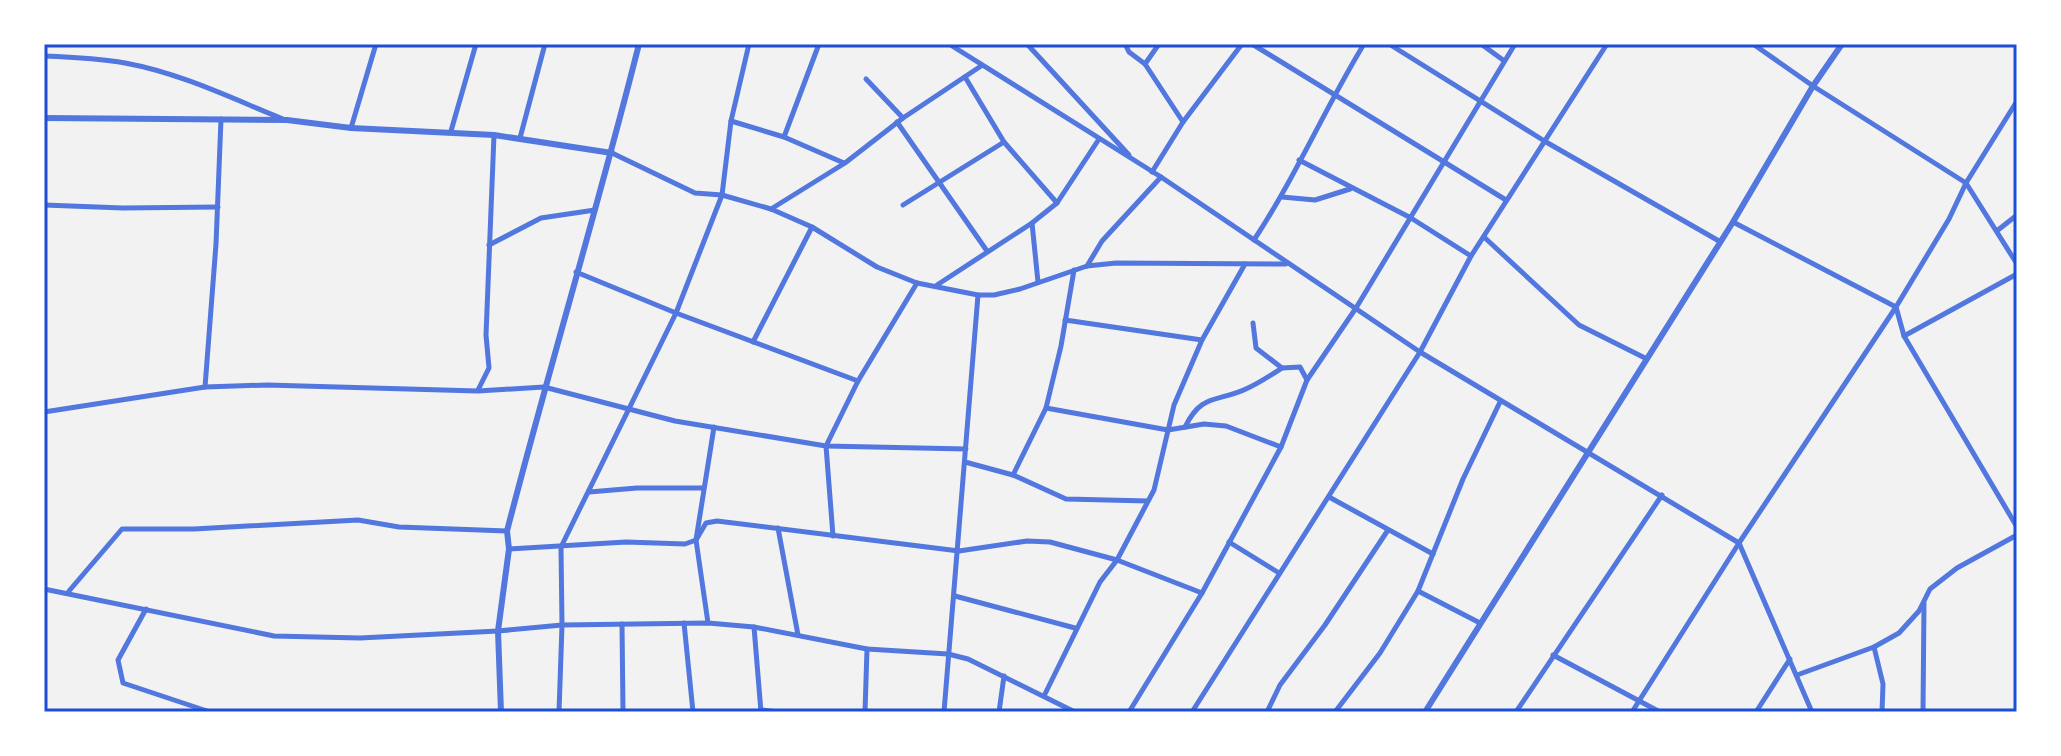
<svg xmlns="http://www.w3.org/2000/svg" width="2061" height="756" font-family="'DM Sans',sans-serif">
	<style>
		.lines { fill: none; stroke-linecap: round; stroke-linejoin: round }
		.minor { stroke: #5277de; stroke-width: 5 }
		.tertiary { stroke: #5277de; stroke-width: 6 }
		.neatline { fill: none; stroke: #1d4ed8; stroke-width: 3 }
	</style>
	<rect width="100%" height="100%" fill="#f2f2f2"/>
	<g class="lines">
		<g class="minor">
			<polyline points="949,44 1161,177 1420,352 1739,543 1812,712"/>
			<polyline points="1027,44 1129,155"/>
			<polyline points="1125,44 1129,52 1145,64"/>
			<polyline points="1159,44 1145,64 1183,122"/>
			<polyline points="1252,44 1506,200"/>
			<polyline points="1389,44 1546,142 1719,241"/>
			<polyline points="1481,44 1503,60"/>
			<polyline points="1753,44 1813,86 1966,183 2017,264"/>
			<path d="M 44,56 C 71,57 98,58 125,63 C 180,73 231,98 283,119"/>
			<polyline points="965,77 1004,142"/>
			<polyline points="866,79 903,118"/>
			<polyline points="731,121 784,137 844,163"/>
			<polyline points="897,122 987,251"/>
			<polyline points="351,128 376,44"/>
			<polyline points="451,131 476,44"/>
			<polyline points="784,137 819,44"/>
			<polyline points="520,138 545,44"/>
			<polyline points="612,153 695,193 722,195 771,209 812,227 877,267 917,283 978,295 994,295 1020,289 1087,266 1116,263 1286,264"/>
			<polyline points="1299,160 1411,218 1471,256"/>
			<polyline points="1152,172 1183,122 1242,44"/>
			<polyline points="1282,197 1315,200 1350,189"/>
			<polyline points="44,205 123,208 218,207"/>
			<polyline points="903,205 1004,142 1057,203"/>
			<polyline points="771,209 845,163 903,118 981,66"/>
			<polyline points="1733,222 1896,307 1904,336 2017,527"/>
			<polyline points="1032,223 1038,282"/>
			<polyline points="1998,230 2017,215"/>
			<polyline points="1484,237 1579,325 1647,359"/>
			<path d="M 1254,240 C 1295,178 1325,108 1364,44"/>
			<polyline points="489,245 541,218 595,210"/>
			<polyline points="1087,266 1102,241 1161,177"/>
			<polyline points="576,272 676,313 858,381"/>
			<polyline points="937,285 1032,223 1057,203 1099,139"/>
			<polyline points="1065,320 1202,340"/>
			<polyline points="1253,323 1256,348 1282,368 1300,367 1307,380"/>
			<polyline points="1904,336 2017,274"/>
			<polyline points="753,342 812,227"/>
			<polyline points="205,387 216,244 221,119"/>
			<polyline points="478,390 489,368 486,335 494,135"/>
			<polyline points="1046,408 1168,430 1204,424 1226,426 1281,447"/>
			<polyline points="44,412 205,387 267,385 478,391 544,387 675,421 826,446 966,449"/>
			<path d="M 1185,427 C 1202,392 1218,403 1248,388 C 1259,383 1271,375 1282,368"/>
			<polyline points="965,462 1013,475 1066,499 1148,501"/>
			<polyline points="1013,475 1046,408 1061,346 1074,270"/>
			<polyline points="589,492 637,488 703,488"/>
			<polyline points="1329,497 1433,554"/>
			<polyline points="778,528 798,635"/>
			<polyline points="833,536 826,446 858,381 917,283"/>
			<polyline points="1229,542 1279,573"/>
			<polyline points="509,549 626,542 685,544 696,540 706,523 717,521 959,551 1027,541 1050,542 1117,560 1202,593"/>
			<polyline points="44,589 274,636 360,638 498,631 562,625 708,623 754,627 867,649 948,654 968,659 1075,712"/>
			<polyline points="69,591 122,529 194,529 358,520 399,527 507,531"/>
			<polyline points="1418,591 1480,623"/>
			<polyline points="955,596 1075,628"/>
			<polyline points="146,609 118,660 123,683 210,712"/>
			<polyline points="684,623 693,712"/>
			<polyline points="708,623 696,540 714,427"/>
			<polyline points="622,624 623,712"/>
			<polyline points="754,627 761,712"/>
			<polyline points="1874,647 1883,684 1882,712"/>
			<polyline points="1553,655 1660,712"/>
			<polyline points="1797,675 1874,647 1899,633 1919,611 1930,589 1957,568 2017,535"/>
			<polyline points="1044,696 1100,582 1117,560 1154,490 1174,405 1202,340 1245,264"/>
			<polyline points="761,710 778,712"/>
			<polyline points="559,712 562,625 561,547 676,313 722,195 731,121 749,44"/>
			<polyline points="865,712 867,649"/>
			<polyline points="944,712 978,295"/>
			<polyline points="999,712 1004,676"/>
			<polyline points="1129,712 1202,593 1281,447 1307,380 1356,308 1515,44"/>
			<polyline points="1192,712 1420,352 1471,256 1607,44"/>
			<polyline points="1267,712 1280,685 1325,625 1388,530"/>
			<polyline points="1335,712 1380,653 1418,591 1463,479 1500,402"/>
			<polyline points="1516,712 1662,495"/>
			<polyline points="1632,712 1739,543 1896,307 1949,219 1966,183 2017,101"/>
			<polyline points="1756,712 1790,659"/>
			<polyline points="1923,712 1924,603"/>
		</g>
		<g class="tertiary">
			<polyline points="44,118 287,120 351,128 494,135 612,153"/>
			<path d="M 501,712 L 498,631 L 509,549 L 507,531 C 549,368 598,207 639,44"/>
			<polyline points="1425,712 1733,222 1813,86 1842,44"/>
		</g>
	</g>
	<rect width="2061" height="756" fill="none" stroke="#ffffff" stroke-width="92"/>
	<rect x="46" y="46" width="1969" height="664" class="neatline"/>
</svg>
